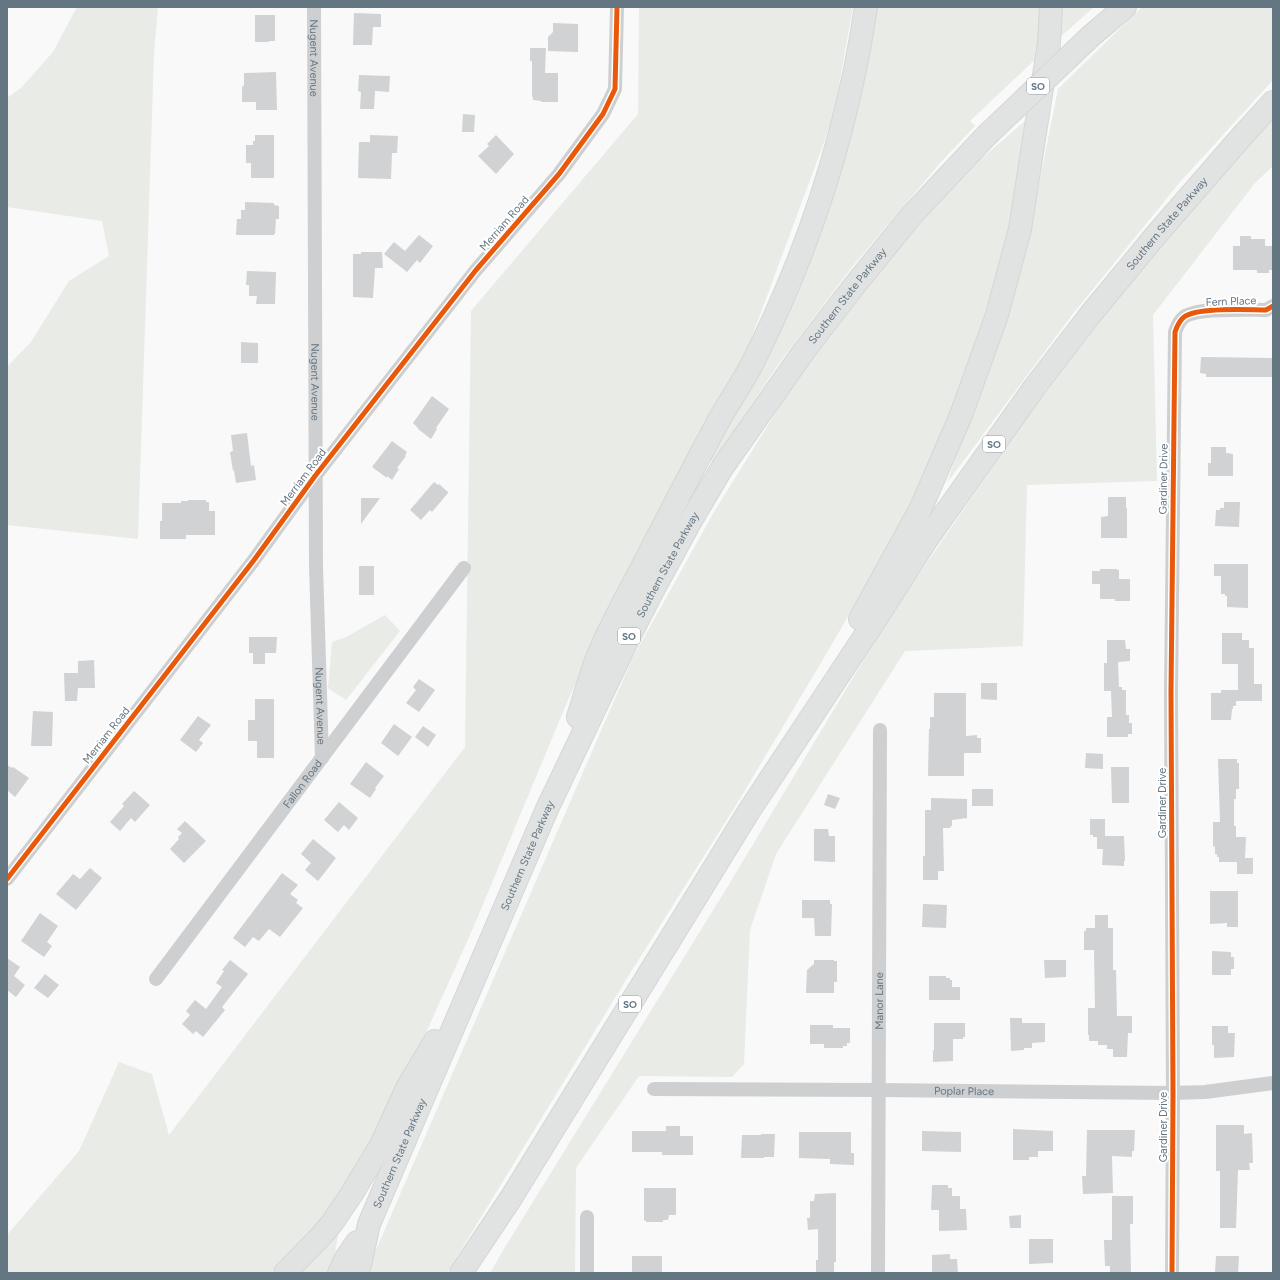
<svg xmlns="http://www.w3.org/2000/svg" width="1280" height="1280" font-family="Figtree,sans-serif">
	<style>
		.green { fill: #e8ebe6 }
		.building { fill: #d0d2d3 }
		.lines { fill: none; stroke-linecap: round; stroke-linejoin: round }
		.highway-casing { stroke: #d5d6d6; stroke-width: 24 }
		.street { stroke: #cecfd0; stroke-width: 14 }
		.highway { stroke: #e1e2e2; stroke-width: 22 }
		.highway-bridge-casing { stroke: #d5d6d6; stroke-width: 24; stroke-linecap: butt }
		.highway-bridge { stroke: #e1e2e2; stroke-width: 22 }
		.cycleway-casing { stroke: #fff; stroke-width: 8 }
		.cycleway { stroke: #e8590c; stroke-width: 5 }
		.labels { text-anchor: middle; stroke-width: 4; stroke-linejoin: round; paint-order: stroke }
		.shield { fill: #fff; stroke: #939fa8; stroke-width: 1 }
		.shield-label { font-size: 10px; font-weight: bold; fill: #657683 }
		.street-label { font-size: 11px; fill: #657683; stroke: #fff }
	</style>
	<rect width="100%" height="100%" fill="#f9f9f9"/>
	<g class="green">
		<polygon points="77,7 158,7 154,53 138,539 7,525 7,367 31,342 69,281 109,256 102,221 7,207 7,98 21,88 53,52"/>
		<polygon points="639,7 853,7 833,118 747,350 630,569 568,700 474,926 373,1151 313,1234 270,1273 7,1273 7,1235 79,1151 119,1062 152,1074 169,1135 465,747 471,311 638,114"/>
		<polygon points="874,7 1043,7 1041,54 970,121 975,126 941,162 852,267 780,362 713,462 709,460 750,382"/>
		<polygon points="1059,7 1094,7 1058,39"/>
		<polygon points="1142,7 1273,7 1273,80 1180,182 1072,315 947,483 1010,296 1039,184 1058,89"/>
		<polygon points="1273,118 1273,166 1255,183 1153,315 1157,481 1027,485 1023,646 905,651 776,854 750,930 744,1064 732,1077 639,1076 576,1168 575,1273 490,1273 505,1247 728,886 887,621 1029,414 1128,285 1248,145"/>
		<polygon points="1026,120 1007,242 967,374 900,527 825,656 738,802 629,975 447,1273 366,1273 633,657 714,512 793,385 890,256 981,159"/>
		<polygon points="385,615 400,631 346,700 328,688 332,642 346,637"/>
		<polygon points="339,1230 333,1264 329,1273 300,1273"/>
	</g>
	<g class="building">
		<polygon points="354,13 381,14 381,27 373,27 372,45 353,45"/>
		<polygon points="255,15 275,15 275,41 269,41 269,42 255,42"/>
		<polygon points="553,23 578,24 578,52 548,51 548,37 553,32"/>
		<polygon points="530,48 546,48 545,73 558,73 558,102 541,102 541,101 533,100 533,97 532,97 532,61 530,61"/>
		<polygon points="276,72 277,110 256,110 256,102 242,102 242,87 244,85 244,73"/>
		<polygon points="359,75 390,76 389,92 375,91 374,109 360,109 361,92 358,91"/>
		<polygon points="463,114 475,115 474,132 462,132"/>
		<polygon points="255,135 274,135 274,178 251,178 251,163 246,163 246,145 253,145 253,141 255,141"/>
		<polygon points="370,135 398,136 397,153 392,153 391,179 358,178 359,142 370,142"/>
		<polygon points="496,135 514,154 496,174 478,156 489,146 487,144"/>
		<polygon points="245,202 274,203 274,205 279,206 279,219 276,219 275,234 274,234 274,235 236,235 237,219 241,219 241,210 245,210"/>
		<polygon points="419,235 433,246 420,263 417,260 407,272 384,254 394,242 405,251"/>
		<polygon points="1240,236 1251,236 1251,239 1265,239 1265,246 1273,246 1273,270 1269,270 1269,273 1257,273 1257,270 1233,270 1233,246 1240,246"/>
		<polygon points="361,252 382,252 383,268 375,268 373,298 353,297 353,254 361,254"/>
		<polygon points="247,271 276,272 275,304 256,304 257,296 249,296 249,285 246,285"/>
		<polygon points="241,342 258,343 258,363 241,363"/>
		<polygon points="1201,357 1273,358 1273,377 1206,377 1206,374 1200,373"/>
		<polygon points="432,396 449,409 436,428 437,429 431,439 418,429 418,428 413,423"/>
		<polygon points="247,433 251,466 254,465 256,480 236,483 234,470 233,471 230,452 233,451 231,435"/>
		<polygon points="392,441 407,452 405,456 406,456 397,468 399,469 392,480 387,476 387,478 372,467"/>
		<polygon points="1211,447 1226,447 1226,453 1233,454 1233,476 1208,476 1208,463 1211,463"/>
		<polygon points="434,482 438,485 439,484 448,492 448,493 432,512 430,510 421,520 410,510"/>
		<polygon points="1108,497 1126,497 1126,508 1127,508 1127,538 1101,538 1101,517 1108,516"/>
		<polygon points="361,498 380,498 361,524"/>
		<polygon points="188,500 206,500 206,502 209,502 209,511 215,511 215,535 186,535 186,539 160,539 160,521 162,521 162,503 181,503 181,501 188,501"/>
		<polygon points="1224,502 1240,502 1239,527 1215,526 1216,510 1220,510 1220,508 1224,508"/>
		<polygon points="1214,564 1248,564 1248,608 1227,607 1227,596 1225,596 1225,594 1221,594 1221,576 1214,576"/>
		<rect x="359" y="566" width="15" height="29"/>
		<polygon points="1100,569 1117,569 1117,570 1119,570 1119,579 1130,579 1130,601 1115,601 1115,599 1100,599 1100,584 1092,584 1092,571 1100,571"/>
		<polygon points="1222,633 1242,633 1242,640 1249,640 1249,648 1254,648 1254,684 1262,684 1262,701 1236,701 1236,706 1233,706 1233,709 1232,709 1231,720 1211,720 1211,693 1221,693 1221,690 1238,690 1238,664 1222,664"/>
		<polygon points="249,637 277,637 276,653 265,653 265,664 253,664 253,653 249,653"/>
		<polygon points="1107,640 1125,640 1126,649 1130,649 1130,661 1118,662 1119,687 1122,687 1122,690 1126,690 1126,715 1129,715 1129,723 1132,723 1132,734 1128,734 1128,737 1107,737 1107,717 1112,717 1111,691 1104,691 1104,663 1107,663"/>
		<polygon points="94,660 95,688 78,688 77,701 65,701 64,673 78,673 78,661"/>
		<polygon points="419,679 435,690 419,712 406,703 416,690 413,687"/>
		<polygon points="981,683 997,683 997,700 981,699"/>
		<polygon points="934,693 966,693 966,736 977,735 977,738 981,738 981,753 964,753 964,776 928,776 929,729 930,729 930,717 934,717"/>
		<polygon points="255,699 274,699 274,758 257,758 257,741 248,741 248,720 255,720"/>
		<polygon points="33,711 53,712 52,746 31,746"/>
		<polygon points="198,716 211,725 199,740 203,743 196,752 180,740"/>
		<polygon points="394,724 412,737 398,756 381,743"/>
		<polygon points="423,726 436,735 428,747 415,737"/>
		<polygon points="1086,753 1103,754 1103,769 1085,768"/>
		<polygon points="1218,759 1237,759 1237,763 1239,763 1239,789 1236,789 1236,799 1234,799 1234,826 1236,826 1236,837 1246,837 1245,858 1253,858 1253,874 1237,874 1237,862 1219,862 1219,857 1217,857 1217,854 1215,854 1215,847 1213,846 1213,822 1220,822"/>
		<polygon points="366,762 384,776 375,788 376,789 370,798 350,784"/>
		<polygon points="7,765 12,768 13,767 29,778 15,797 7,790"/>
		<polygon points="1111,767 1129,767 1129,803 1112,803"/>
		<rect x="972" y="789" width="21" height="17"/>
		<polygon points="134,791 150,805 135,822 131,818 120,831 110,822 124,806 122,804"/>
		<polygon points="828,794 840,798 835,809 824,805"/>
		<polygon points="931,798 967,799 967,818 952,820 952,826 951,826 950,828 943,828 944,871 938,871 938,880 923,880 923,856 925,856 925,810 931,810"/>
		<polygon points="339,802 358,818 349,830 344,825 338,832 324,820"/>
		<polygon points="1090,819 1105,819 1105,836 1124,836 1125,861 1124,861 1124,866 1102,865 1103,849 1097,849 1097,837 1093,837 1093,835 1090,835"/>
		<polygon points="185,821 206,841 184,863 170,849 179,839 178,837 182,833 177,829"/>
		<polygon points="814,829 828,829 829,836 835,836 835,862 814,861"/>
		<polygon points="313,839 336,858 318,881 305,870 311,863 301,854"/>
		<polygon points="90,868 102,878 76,910 56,894 73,874 80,879"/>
		<polygon points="282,873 298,885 290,894 298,900 296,903 303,908 280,937 269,929 259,941 253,937 245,947 233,938"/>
		<polygon points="1210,891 1238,891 1238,927 1227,927 1227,923 1210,924"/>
		<polygon points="802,900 830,900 830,904 832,904 831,936 815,936 814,918 802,918"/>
		<polygon points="923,904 947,905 946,928 922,927"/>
		<polygon points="40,913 58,926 47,942 52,946 44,957 21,941"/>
		<polygon points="1095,915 1108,915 1108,928 1113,928 1113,970 1116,970 1117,1016 1132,1016 1132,1033 1128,1033 1127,1057 1113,1057 1113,1049 1107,1049 1107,1045 1098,1045 1098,1041 1089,1041 1089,1035 1088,1035 1088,1008 1095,1008 1094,950 1084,950 1084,931 1086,931 1086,928 1095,928"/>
		<polygon points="1212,951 1231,952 1231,957 1234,957 1234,969 1231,969 1231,975 1212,975"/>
		<polygon points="7,958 20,967 14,976 25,985 16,997 7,990"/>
		<polygon points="230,960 248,974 222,1007 225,1010 203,1037 196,1031 193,1034 182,1024 190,1015 186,1011 195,1000 206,1009 222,987 216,983 224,971 222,970"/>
		<polygon points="814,960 834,960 834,961 837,961 837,982 834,982 834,993 806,993 807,970 814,964"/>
		<polygon points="1044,960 1066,960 1066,977 1045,978"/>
		<polygon points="45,974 59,985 48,998 34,988"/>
		<polygon points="929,976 946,976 946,978 950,978 950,980 952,980 952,987 960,987 960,1000 929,1000"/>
		<polygon points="1010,1018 1022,1018 1022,1023 1045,1023 1045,1042 1032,1043 1032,1048 1024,1048 1024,1050 1011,1051"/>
		<polygon points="934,1023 965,1023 965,1037 963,1037 963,1039 953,1039 953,1061 933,1062 933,1050 934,1050"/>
		<polygon points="810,1025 833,1025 833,1028 850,1028 850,1043 847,1043 847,1046 843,1046 843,1048 824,1048 824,1044 810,1044"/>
		<polygon points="1212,1026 1228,1026 1228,1033 1235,1033 1234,1057 1214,1058 1214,1045 1212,1045"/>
		<polygon points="1216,1125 1244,1125 1244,1134 1252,1133 1253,1163 1249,1163 1250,1170 1238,1170 1236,1228 1220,1228 1220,1171 1216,1171"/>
		<polygon points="666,1126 680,1126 680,1136 693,1136 693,1155 662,1155 662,1152 632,1152 632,1131 666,1131"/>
		<polygon points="1013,1129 1053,1131 1053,1151 1038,1151 1038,1157 1029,1157 1029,1160 1013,1160"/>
		<polygon points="1087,1130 1135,1130 1134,1151 1132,1151 1132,1157 1112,1156 1113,1193 1083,1194 1082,1176 1086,1176"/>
		<polygon points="922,1131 961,1132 961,1152 922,1151"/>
		<polygon points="799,1132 851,1132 851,1153 854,1153 854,1165 830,1164 830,1159 799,1158"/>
		<polygon points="761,1134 775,1134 774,1157 764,1157 764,1158 741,1158 742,1135 761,1135"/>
		<polygon points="932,1185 948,1185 948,1188 952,1188 952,1196 960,1196 960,1209 966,1209 967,1230 939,1231 939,1210 931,1210"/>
		<polygon points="644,1188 676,1188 676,1215 669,1215 668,1220 663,1220 663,1222 646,1222 646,1221 644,1220"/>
		<polygon points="836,1193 836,1262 834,1262 834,1273 816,1273 816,1260 818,1260 818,1229 808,1230 807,1218 810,1218 810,1201 814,1201 815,1194"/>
		<polygon points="1112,1196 1133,1196 1133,1224 1130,1224 1131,1273 1110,1273 1110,1266 1105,1266 1104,1240 1112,1240"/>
		<polygon points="1021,1215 1021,1228 1010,1228 1009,1216"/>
		<polygon points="1029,1239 1053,1239 1053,1263 1029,1264"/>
		<polygon points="950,1254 950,1259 957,1259 958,1273 932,1273 932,1255"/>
		<rect x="632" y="1256" width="30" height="17"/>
		<polygon points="1216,1256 1239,1256 1238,1273 1218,1273 1218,1272 1215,1272"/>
	</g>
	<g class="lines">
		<g class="highway-casing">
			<g id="highway">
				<polyline points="1091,36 1125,7"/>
				<polyline points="860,619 921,508 961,415 997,315 1020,229 1049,43 1051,7"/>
				<path d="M 578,717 C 584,698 590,677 597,658 C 609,628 625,600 640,571 C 666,521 692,470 719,420 C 730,400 744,381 754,360 C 809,250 848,129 866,7"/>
				<polyline points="285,1273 321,1236 332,1223 351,1195 381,1145 407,1088 435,1041"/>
				<polyline points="339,1273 346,1258 357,1242"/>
				<path id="s5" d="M 356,1273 L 360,1265 L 369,1224 L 547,809 L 627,641 L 651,594 L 689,524 L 722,468 L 804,351 L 854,286 L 911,216 L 986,136"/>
				<path id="s6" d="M 461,1273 L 511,1198 L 749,811 L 876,619 L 927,539 L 1034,388 L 1090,315 L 1156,235 L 1243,135 L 1273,102"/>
			</g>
		</g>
		<g class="street">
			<path id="s1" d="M 314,7 L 316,566 L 322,758"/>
			<polyline points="7,879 254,560 315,476 476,270 559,174 603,114 615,89 617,7"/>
			<path id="s2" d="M 156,979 L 464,568"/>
			<path id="s3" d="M 654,1089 L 878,1090 L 1173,1093 L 1205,1092 L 1273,1083"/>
			<polyline points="587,1273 587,1217"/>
			<path id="s4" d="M 878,1273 L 880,730"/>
			<path d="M 1172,1273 L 1173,1093 L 1171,692 L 1175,332 C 1177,326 1179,321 1184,317 C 1198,307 1248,310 1266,310 L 1273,306"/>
		</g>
		<use href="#highway" class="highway"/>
		<g class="highway-bridge-casing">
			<polyline id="highway-bridge" points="986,136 1091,36"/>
		</g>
		<use href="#highway-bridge" class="highway-bridge"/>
		<g class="cycleway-casing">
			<g id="cycleway">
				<polyline points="7,879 254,560 315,476 476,270 559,174 603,114 615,89 617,7"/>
				<path d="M 1172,1273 L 1173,1093 L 1171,692 L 1175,332 C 1177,326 1179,321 1184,317 C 1198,307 1248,310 1266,310 L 1273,306"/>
			</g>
		</g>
		<use href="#cycleway" class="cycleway"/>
	</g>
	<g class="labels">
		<g class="shield">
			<rect x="1027" y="78" width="22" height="16" rx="3"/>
			<rect x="983" y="436" width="22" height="16" rx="3"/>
			<rect x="618" y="628" width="22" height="16" rx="3"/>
			<rect x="619" y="996" width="22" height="16" rx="3"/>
		</g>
		<g class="shield-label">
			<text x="1038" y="90">SO</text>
			<text x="994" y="448">SO</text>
			<text x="629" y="640">SO</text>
			<text x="630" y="1008">SO</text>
		</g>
		<g class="street-label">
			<text dy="4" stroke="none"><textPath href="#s1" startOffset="51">Nugent Avenue</textPath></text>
			<text transform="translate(504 223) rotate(-49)" y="4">Merriam Road</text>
			<text dy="4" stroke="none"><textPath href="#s6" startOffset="1266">Southern State Parkway</textPath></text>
			<text dy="4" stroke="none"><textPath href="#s5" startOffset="1099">Southern State Parkway</textPath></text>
			<text transform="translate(1231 301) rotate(-2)" y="4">Fern Place</text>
			<text dy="4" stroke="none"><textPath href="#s1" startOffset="375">Nugent Avenue</textPath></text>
			<text transform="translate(303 477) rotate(-53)" y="4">Merriam Road</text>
			<text transform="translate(1163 479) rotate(-89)" y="4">Gardiner Drive</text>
			<text dy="4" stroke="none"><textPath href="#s5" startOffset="775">Southern State Parkway</textPath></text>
			<text dy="4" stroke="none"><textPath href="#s1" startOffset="699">Nugent Avenue</textPath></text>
			<text transform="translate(106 735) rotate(-52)" y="4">Merriam Road</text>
			<text dy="4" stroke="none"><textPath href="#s2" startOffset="244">Fallon Road</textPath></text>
			<text transform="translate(1162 803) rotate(-90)" y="4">Gardiner Drive</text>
			<text dy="4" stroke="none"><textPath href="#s5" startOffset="452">Southern State Parkway</textPath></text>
			<text dy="4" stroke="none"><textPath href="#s4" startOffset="272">Manor Lane</textPath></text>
			<text dy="4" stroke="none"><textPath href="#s3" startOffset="310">Poplar Place</textPath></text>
			<text transform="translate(1163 1127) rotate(-90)" y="4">Gardiner Drive</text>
			<text dy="4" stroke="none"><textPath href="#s5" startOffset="128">Southern State Parkway</textPath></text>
		</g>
	</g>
	<rect width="1280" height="1280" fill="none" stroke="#657683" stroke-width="16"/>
</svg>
